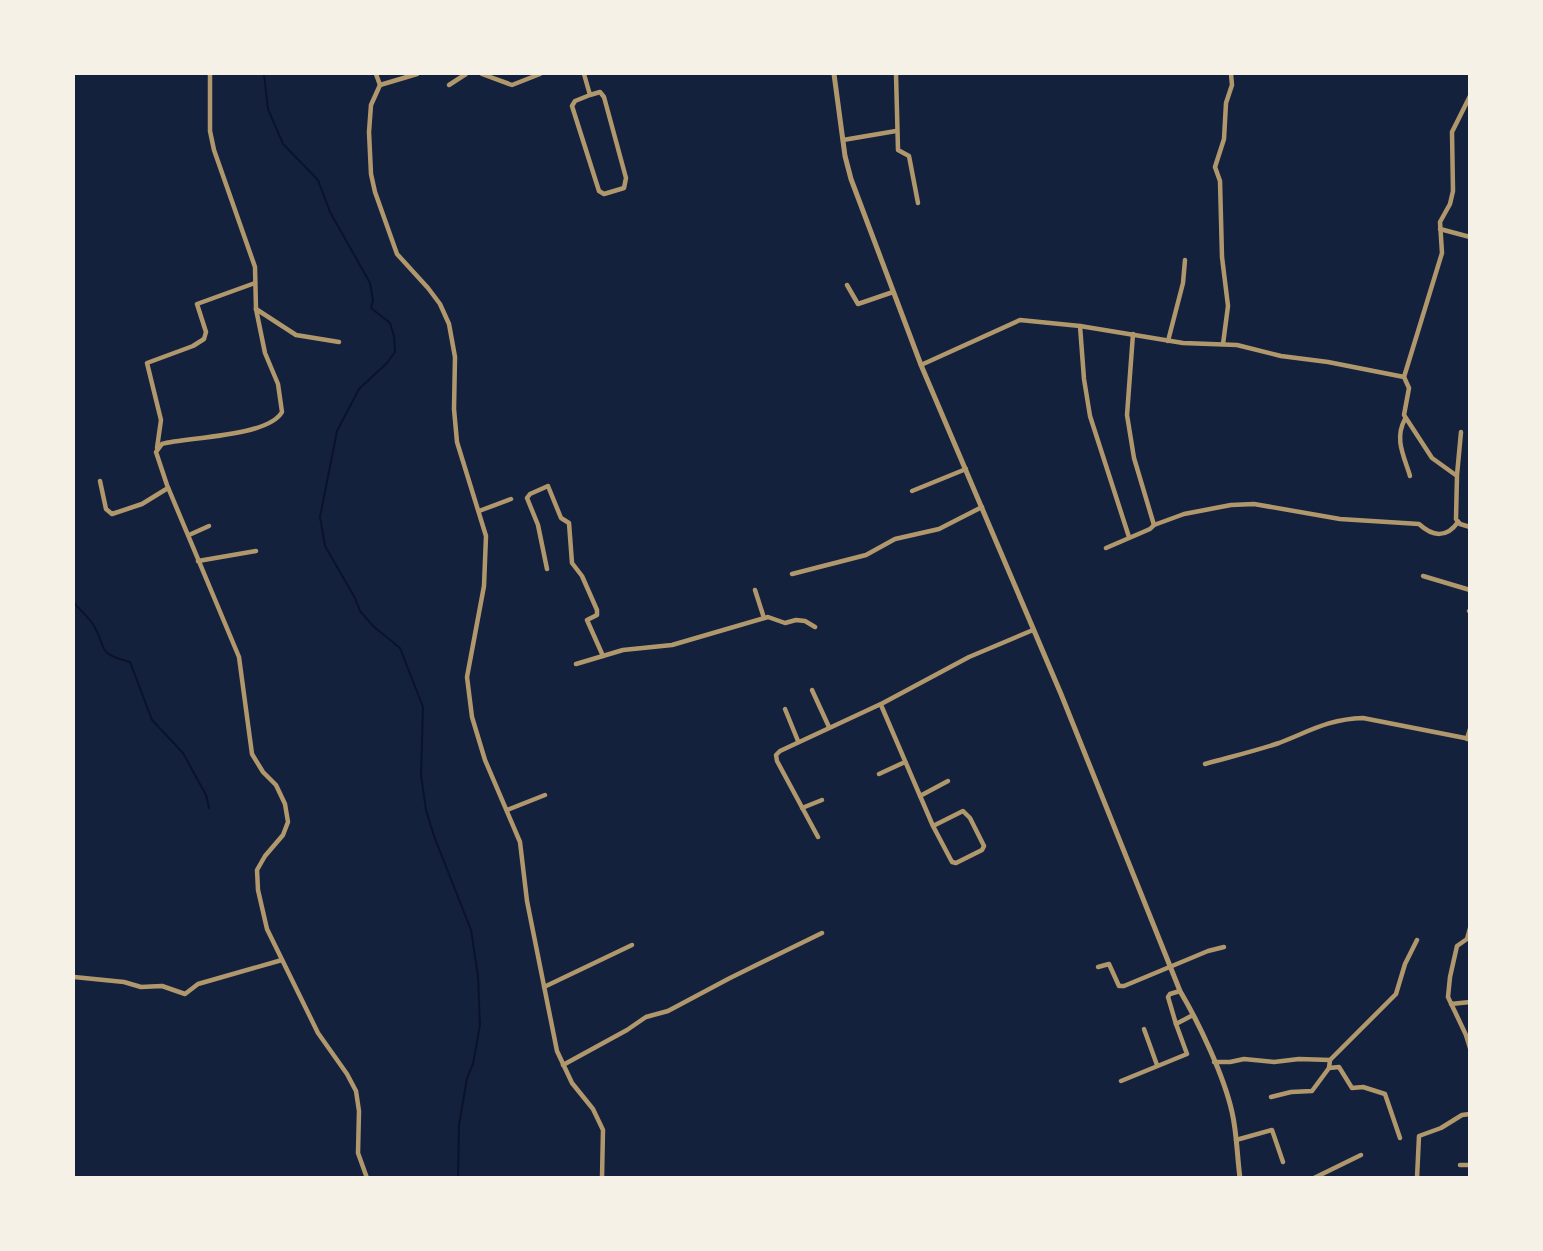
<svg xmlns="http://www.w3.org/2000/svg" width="1543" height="1251" font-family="Raleway,sans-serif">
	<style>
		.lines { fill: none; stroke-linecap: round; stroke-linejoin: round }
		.stream { stroke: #0b132b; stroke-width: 2 }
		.minor { stroke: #b1986c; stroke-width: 4.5 }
		.tertiary { stroke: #b1986c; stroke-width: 5 }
	</style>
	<rect width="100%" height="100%" fill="#14213d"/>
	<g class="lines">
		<g class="stream">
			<polyline points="264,74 268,109 283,144 318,180 330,212 370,283 373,300 371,308 390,323 394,336 395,352 387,363 359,389 337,431 320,517 325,546 355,598 360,611 373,626 400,648 423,707 421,775 426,810 434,836 471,930 478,976 480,1025 473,1064 467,1078 459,1125 458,1178"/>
			<path d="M 74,603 C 80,610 88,617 93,624 C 108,649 95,653 130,662 L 152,720 L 183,753 L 206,795 L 209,808"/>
		</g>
		<g class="minor">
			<path d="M 210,74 L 210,131 L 214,150 L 255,267 L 256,309 L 265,353 L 278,384 L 282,412 C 268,437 187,437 162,444 L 156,452 L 167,485 L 239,657 L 252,754 L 263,772 L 276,785 L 285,804 L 288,822 L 283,835 L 265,856 L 257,870 L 258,890 L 267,929 L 318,1033 L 347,1074 L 356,1091 L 359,1111 L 358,1153 L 367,1178"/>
			<polyline points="376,74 380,85"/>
			<polyline points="417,74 380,85 371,105 369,132 371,174 375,192 397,254 428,288 440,304 449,324 455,357 454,409 457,442 486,536 484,586 467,677 472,717 485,760 520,842 527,901 557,1051 572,1083 593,1109 603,1130 602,1178"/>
			<polyline points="482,74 512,85 540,74"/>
			<polyline points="584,74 590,95 600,92 604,97 626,178 624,188 604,194 599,191 572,106 575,101 590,95"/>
			<polyline points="896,74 898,150 909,156 918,203"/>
			<polyline points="449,85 466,74"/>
			<polyline points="843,140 896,131"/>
			<polyline points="1440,229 1470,237"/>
			<polyline points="847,285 858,304 893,292"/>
			<polyline points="256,309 296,335 339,342"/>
			<polyline points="1080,326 1084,379 1090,416 1129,537"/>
			<polyline points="1168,341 1183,283 1185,260"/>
			<polyline points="1223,344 1228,306 1222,257 1220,181 1215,167 1224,139 1226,103 1232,85 1231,74"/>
			<polyline points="921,365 1020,320 1080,326 1183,343 1237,345 1281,356 1328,362 1404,377 1409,388 1404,415 1432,458 1457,476 1456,519 1460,524 1470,527"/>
			<polyline points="1404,377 1442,253 1440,222 1450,204 1453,191 1452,132 1470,96"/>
			<path d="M 1405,419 C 1394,439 1404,456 1410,476"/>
			<polyline points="157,448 161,420 147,363 193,346 204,339 206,332 197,304 255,283"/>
			<polyline points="1457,475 1461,432"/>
			<polyline points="100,481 106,509 112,514 142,504 168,488"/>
			<polyline points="912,491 966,469"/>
			<polyline points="479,511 511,499"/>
			<path d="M 1154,525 L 1184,514 L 1231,505 L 1254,504 L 1340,519 L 1419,524 C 1433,537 1447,538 1458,522"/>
			<polyline points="189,535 209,526"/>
			<polyline points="1106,548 1150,529 1154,525 1134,458 1127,415 1133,334"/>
			<polyline points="198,561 256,551"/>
			<polyline points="547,569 538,525 527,498 530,494 548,486 561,518 569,523 572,563 582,576 597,610 597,615 587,620 603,656"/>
			<polyline points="792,574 866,555 895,539 939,529 982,507"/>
			<polyline points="1423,576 1470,590"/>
			<polyline points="755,590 764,618"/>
			<polyline points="1469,611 1470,612"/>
			<polyline points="576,664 623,650 672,645 768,617 785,623 796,620 805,621 815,627"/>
			<polyline points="812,690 829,727"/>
			<polyline points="881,705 933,826 952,862 956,863 982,850 984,846 970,818 963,811 933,826"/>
			<polyline points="785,709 798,741"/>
			<polyline points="1467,739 1470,729"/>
			<path d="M 1205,764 C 1230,757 1255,751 1279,743 C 1310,731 1329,719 1363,718 L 1470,739"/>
			<polyline points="879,774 905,762"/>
			<polyline points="920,796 948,781"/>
			<polyline points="802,808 822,800"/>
			<polyline points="507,810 545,795"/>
			<polyline points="818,837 777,761 776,755 780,751 883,703 969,657 1033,630"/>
			<polyline points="1470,928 1467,939 1457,946 1450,977 1448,997 1466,1035 1470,1048"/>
			<polyline points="1098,967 1109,964 1119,986 1124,986 1208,951 1224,947"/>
			<polyline points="74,977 124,982 141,987 162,986 185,994 198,984 282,960"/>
			<polyline points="544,987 632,945"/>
			<polyline points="1451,1004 1470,1002"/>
			<polyline points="1176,1024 1168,997 1170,994 1180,991"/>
			<polyline points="1144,1029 1157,1065"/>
			<polyline points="1330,1060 1329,1068 1339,1067 1352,1088 1363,1087 1385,1094 1400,1138"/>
			<polyline points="1214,1062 1230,1062 1244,1059 1274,1062 1299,1059 1330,1060 1396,994 1405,964 1417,940"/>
			<polyline points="563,1065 627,1030 646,1017 668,1011 730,978 822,933"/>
			<polyline points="1121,1081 1187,1054 1176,1024 1193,1015"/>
			<polyline points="1271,1097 1291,1092 1312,1091 1329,1068"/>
			<polyline points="1236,1140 1272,1130 1283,1162"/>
			<polyline points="1460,1165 1470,1165"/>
			<polyline points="1314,1178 1361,1155"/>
			<polyline points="1417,1178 1419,1136 1441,1128 1462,1115 1470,1114"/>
		</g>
		<path class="tertiary" d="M 834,74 L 845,156 L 851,179 L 921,365 L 1061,694 L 1180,991 C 1199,1023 1224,1076 1232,1112 C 1237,1133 1237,1156 1240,1178"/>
	</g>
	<rect width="1543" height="1251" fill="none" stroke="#f6f1e7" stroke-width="150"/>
</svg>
